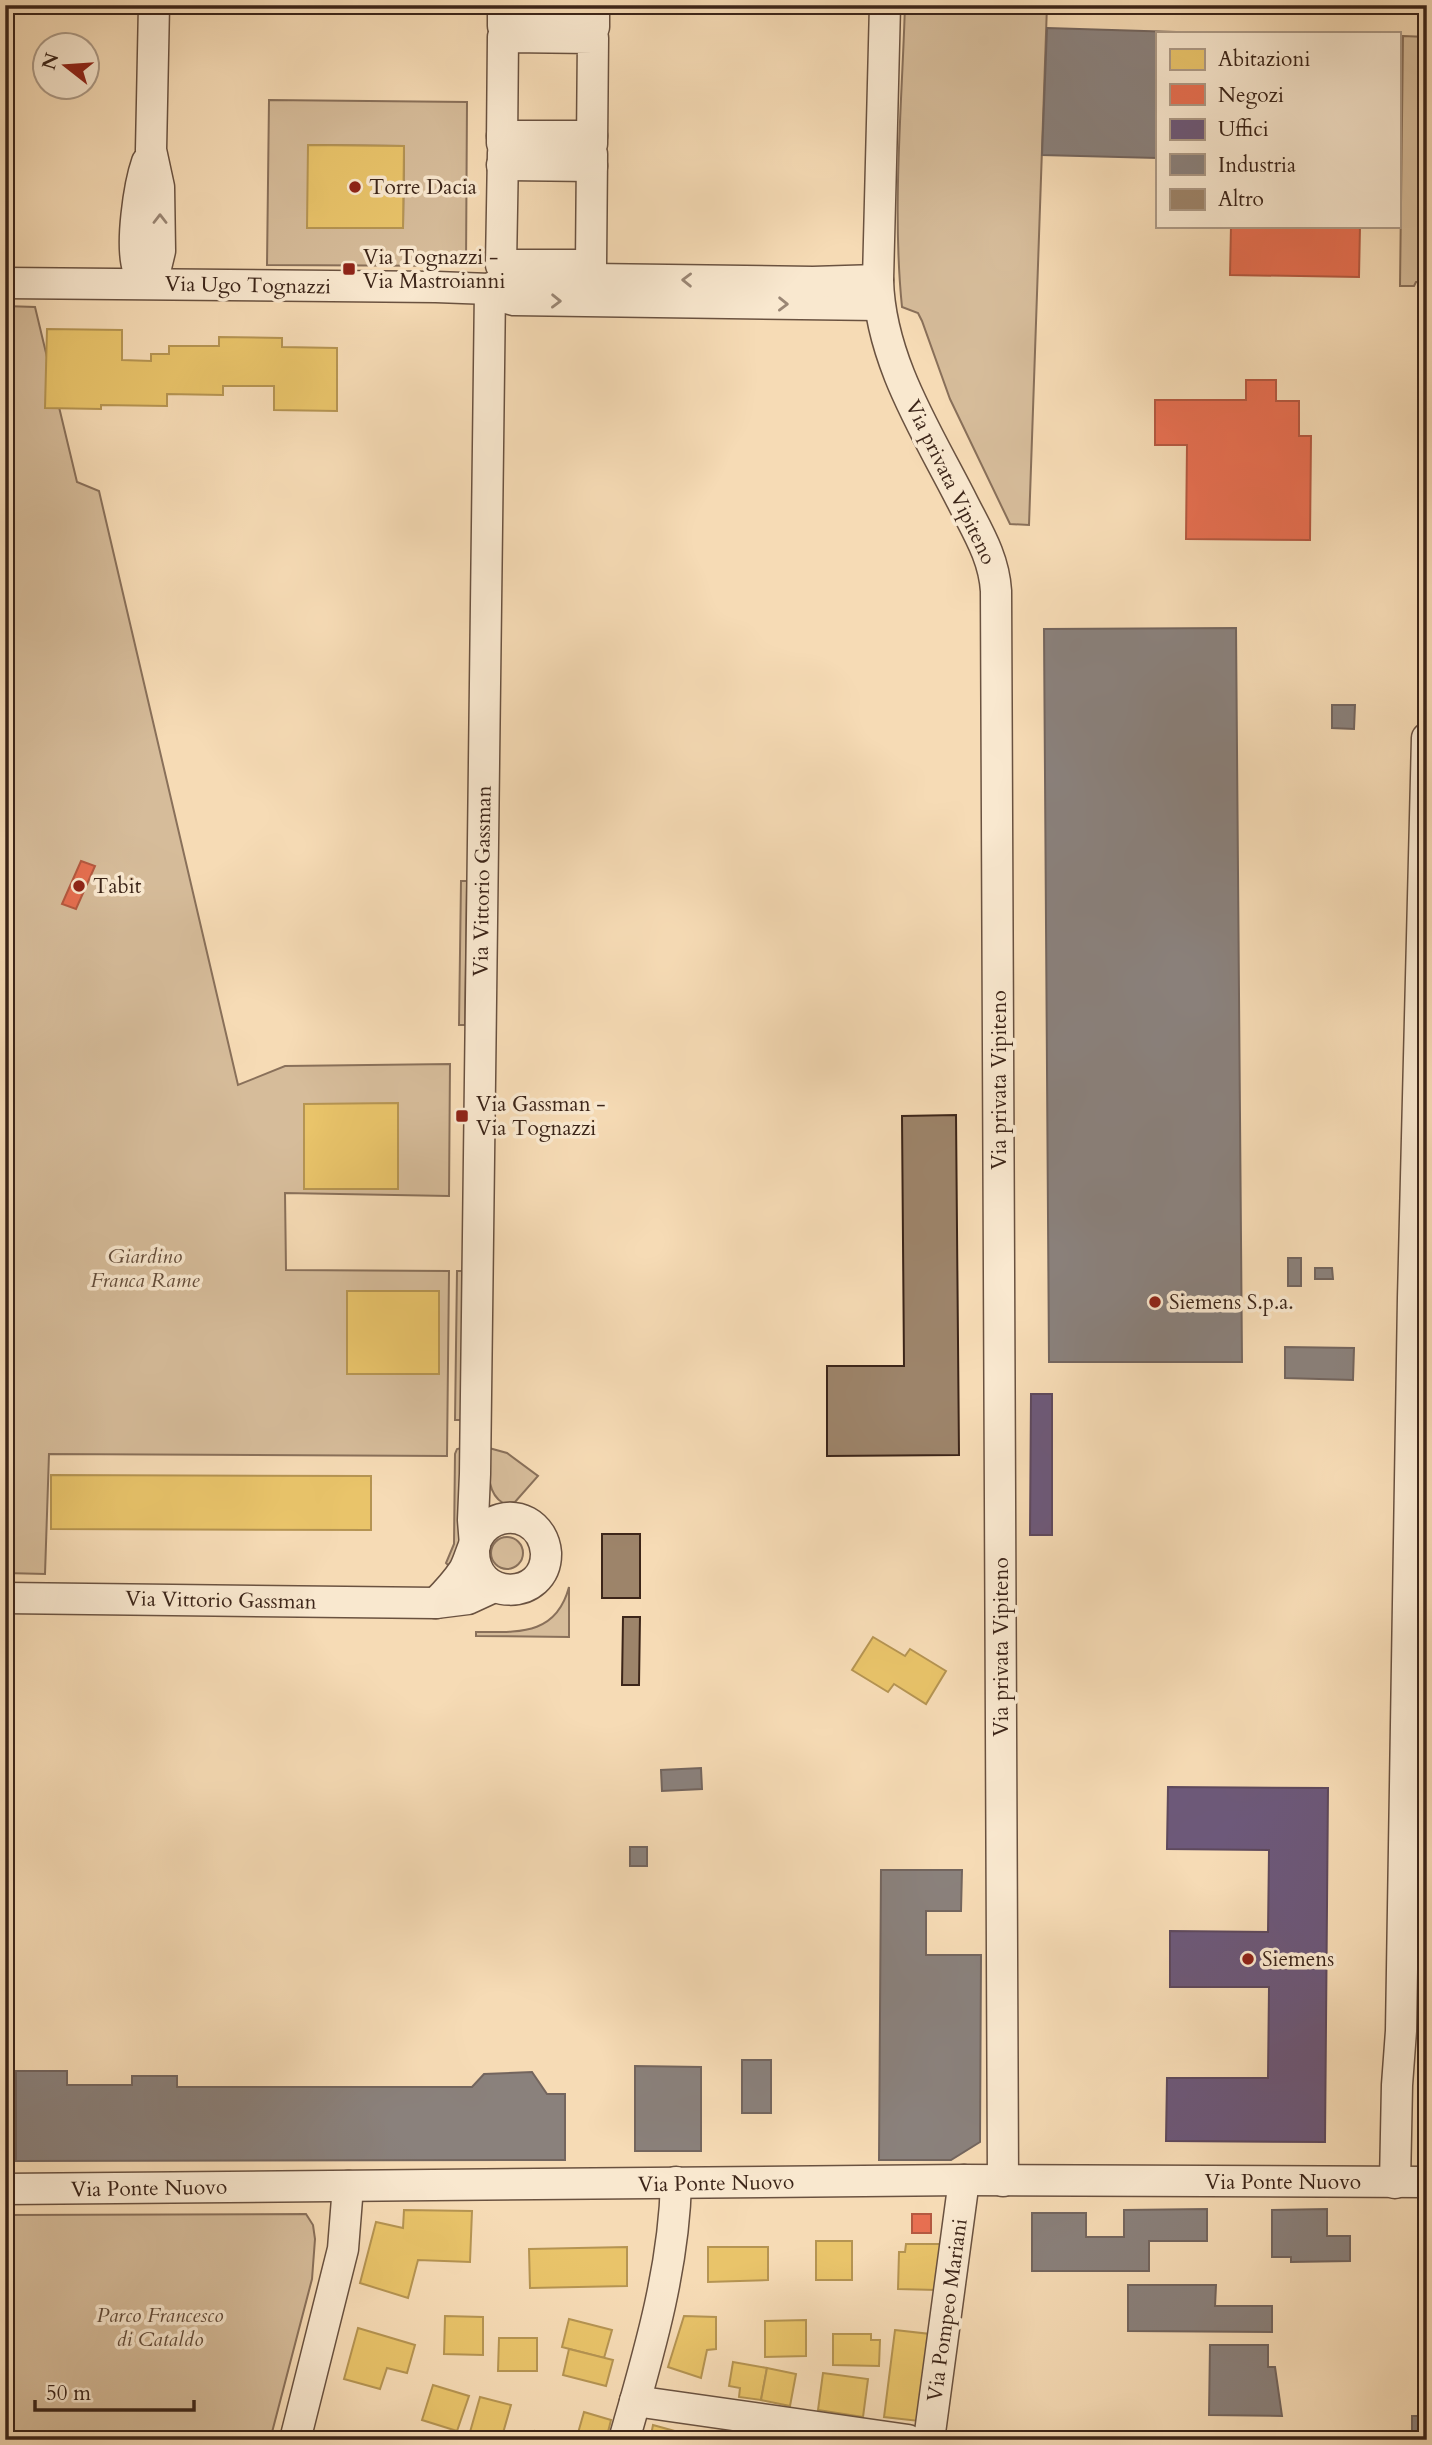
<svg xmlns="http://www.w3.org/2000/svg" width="1432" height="2445" font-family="Cardo,serif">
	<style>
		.green { fill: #d6bc9a; stroke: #89705a; stroke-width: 2; fill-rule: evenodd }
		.homes { fill: #e9c46a; stroke: #b59452; stroke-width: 2 }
		.shops { fill: #e76f51; stroke: #b45940; stroke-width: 2 }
		.offices { fill: #6d597a; stroke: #5e495d; stroke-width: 2 }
		.industry { fill: #8a817c; stroke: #73655e; stroke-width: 2 }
		.building { fill: #9d846a; stroke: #3c2519; stroke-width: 2 }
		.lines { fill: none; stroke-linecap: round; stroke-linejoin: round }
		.minor-casing { stroke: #6a5240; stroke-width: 33 }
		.minor { stroke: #f9e8cf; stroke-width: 30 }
		.oneway { stroke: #9a8674 }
		.poi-dot { fill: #8f2418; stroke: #f9e8cf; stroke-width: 2.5 }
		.labels { text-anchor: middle; stroke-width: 7; stroke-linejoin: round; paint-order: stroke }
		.poi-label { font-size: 21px; fill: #3c2519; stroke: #f9e8cf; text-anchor: start }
		.street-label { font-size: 21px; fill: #3c2519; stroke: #f9e8cf }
		.park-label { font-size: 21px; font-style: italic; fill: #624b39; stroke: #f9e8cf }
	</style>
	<rect width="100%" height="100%" fill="#f6dbb5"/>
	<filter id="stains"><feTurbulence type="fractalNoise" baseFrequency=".00286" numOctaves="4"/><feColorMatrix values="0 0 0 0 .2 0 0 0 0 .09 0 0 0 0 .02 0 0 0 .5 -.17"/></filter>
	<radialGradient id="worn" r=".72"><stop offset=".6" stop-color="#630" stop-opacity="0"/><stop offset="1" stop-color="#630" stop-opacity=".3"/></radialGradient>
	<g class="green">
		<path d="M 905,5 L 1047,5 L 1029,525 L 1010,524 L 950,399 L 922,321 L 918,313 L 902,307 C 892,209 902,105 905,5 Z"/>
		<polygon points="1403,36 1427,37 1427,282 1416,282 1414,286 1400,286"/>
		<path d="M 269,100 L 467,102 L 466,266 L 267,265 ZM 308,145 L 404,146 L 403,228 L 308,228 Z"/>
		<polygon points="5,306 35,307 77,482 99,491 238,1085 285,1066 450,1064 449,1196 285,1193 286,1270 449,1271 447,1456 49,1454 45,1574 5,1573"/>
		<polygon points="461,881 467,881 465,1025 459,1025"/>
		<polygon points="457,1271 463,1271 461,1420 455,1420"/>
		<polygon points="462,1448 461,1540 450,1567 446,1563 454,1544 455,1454 457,1449"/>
		<path d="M 489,1448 L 507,1453 L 538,1476 L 515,1502 L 503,1503 C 485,1492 489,1467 489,1448 Z"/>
		<circle cx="507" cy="1553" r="16"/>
		<path d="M 569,1587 L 569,1637 L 476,1636 L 476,1632 C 518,1632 556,1636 569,1587 Z"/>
		<polygon points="306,2214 313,2225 315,2239 312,2279 270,2440 5,2440 5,2215"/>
	</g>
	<g class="homes">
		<polygon points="308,145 404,146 403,228 307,228"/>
		<polygon points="47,329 122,330 122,360 151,361 151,354 169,354 169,346 219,346 219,337 282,338 282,347 337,348 337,411 274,410 274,386 223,386 223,395 167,394 167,406 101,405 101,409 45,408"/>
		<polygon points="398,1103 398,1189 304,1189 304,1104"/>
		<rect x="347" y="1291" width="92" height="83"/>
		<polygon points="51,1475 371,1476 371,1530 51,1529"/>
		<polygon points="873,1637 905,1656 910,1649 946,1671 926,1704 894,1684 888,1692 852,1670"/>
		<polygon points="404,2210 472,2211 470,2262 418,2260 408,2298 360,2283 376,2222 403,2228"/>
		<rect x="816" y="2241" width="36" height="39"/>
		<polygon points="906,2244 942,2244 937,2290 898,2289 899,2252 905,2252"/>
		<polygon points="627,2247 627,2286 530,2288 529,2249"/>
		<polygon points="708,2247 768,2247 768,2280 708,2282"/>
		<polygon points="445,2316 483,2317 483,2355 444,2354"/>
		<polygon points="684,2316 716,2317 716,2349 707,2350 701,2378 668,2367"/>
		<polygon points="569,2319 612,2330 604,2358 562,2347"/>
		<polygon points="806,2320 806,2356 765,2357 765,2321"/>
		<polygon points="358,2328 415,2345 407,2373 387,2368 380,2389 344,2379"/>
		<polygon points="895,2330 930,2334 919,2421 884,2417"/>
		<polygon points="833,2334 871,2334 871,2340 880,2340 879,2366 833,2365"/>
		<polygon points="499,2338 537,2338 537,2371 498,2371"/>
		<polygon points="569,2349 613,2360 606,2386 563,2375"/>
		<polygon points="733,2362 767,2368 761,2400 739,2397 740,2388 729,2386"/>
		<polygon points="767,2368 796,2374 790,2406 761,2400"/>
		<polygon points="823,2373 868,2379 863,2417 818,2410"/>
		<polygon points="433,2385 469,2396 457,2431 422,2420"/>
		<polygon points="480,2397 511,2405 501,2440 470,2432"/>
		<polygon points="584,2412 611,2420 606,2440 576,2440"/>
		<polygon points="653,2425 682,2433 681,2440 650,2440"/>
		<polygon points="535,2431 570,2440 532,2440"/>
		<polygon points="718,2433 762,2440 717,2440"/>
	</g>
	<g class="shops">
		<polygon points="1231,226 1360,226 1359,277 1230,275"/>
		<polygon points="1246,380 1276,380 1276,401 1299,401 1299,436 1311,436 1310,540 1186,539 1187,445 1155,445 1155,400 1246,400"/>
		<polygon points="81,861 95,866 76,909 62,904"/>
		<rect x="912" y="2214" width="19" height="19"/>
	</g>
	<g class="offices">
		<polygon points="1031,1394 1052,1394 1052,1535 1030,1535"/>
		<polygon points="1168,1787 1328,1788 1325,2142 1166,2141 1167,2078 1268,2078 1269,1987 1170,1987 1170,1931 1268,1932 1269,1850 1167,1849"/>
	</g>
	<g class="industry">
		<polygon points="1047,28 1209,33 1157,33 1157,158 1042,155"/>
		<polygon points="1236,628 1242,1362 1049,1362 1044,629"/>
		<polygon points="1332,705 1355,705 1354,729 1332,728"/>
		<rect x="1288" y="1258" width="13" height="28"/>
		<polygon points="1315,1268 1332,1268 1333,1279 1315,1279"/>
		<polygon points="1285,1347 1354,1348 1353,1380 1285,1378"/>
		<polygon points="701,1768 702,1789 662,1791 661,1770"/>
		<rect x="630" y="1847" width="17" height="19"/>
		<polygon points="881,1870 962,1870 961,1911 926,1911 926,1955 981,1955 980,2142 951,2160 879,2160"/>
		<rect x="742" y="2060" width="29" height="53"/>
		<polygon points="635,2066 701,2067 701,2151 635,2151"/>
		<polygon points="16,2071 67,2071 67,2085 132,2085 132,2076 177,2076 177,2087 472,2087 484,2074 532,2072 547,2094 565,2094 565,2160 16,2161"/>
		<polygon points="1207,2209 1207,2241 1149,2241 1149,2271 1032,2271 1032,2213 1086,2213 1086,2237 1124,2237 1124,2210"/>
		<polygon points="1327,2209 1327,2236 1350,2236 1350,2261 1291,2262 1291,2257 1272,2257 1272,2210"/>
		<polygon points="1128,2285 1216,2285 1215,2306 1272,2306 1272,2332 1128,2331"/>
		<polygon points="1210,2345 1268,2345 1268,2367 1275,2367 1282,2416 1209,2415"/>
		<rect x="1412" y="2416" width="15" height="24"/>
		<polygon points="1214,2434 1286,2435 1286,2440 1214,2440"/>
	</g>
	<g class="building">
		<polygon points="956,1115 959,1455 827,1456 827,1366 904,1366 902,1116"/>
		<rect x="602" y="1534" width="38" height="64"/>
		<polygon points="623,1617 640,1617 639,1685 622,1685"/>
	</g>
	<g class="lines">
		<g class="minor-casing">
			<g id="minor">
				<polyline points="503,5 503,26 594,27 594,5"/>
				<path d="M 885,5 L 878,280 C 880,360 927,432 962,501 C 977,531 994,557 996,591 L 1003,2181"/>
				<polyline points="502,136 592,136"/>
				<polyline points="502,143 503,37 593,38 592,144"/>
				<polyline points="503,153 501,265 591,265 592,154"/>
				<polyline points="502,165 592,166"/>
				<polyline points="5,283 436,287 490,289 503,297 514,300 879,305"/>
				<polyline points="146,283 154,276 160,251 159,187 151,150 154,5"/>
				<path d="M 146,283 C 143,279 140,274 138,269 C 130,245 139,185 147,162"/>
				<polyline points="490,289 503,281 515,278 813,282 878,280"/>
				<polyline points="475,1545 473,1520 475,1474 490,289"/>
				<polyline points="5,1598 436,1603 468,1599 494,1587"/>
				<path d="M 436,1603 C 446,1593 456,1582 464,1570 C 470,1559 472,1546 479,1535 C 489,1519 510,1513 527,1522 C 538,1528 545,1540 546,1553 C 547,1602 472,1603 474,1549"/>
				<polyline points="1395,2183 1397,2085 1401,2031 1413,1298 1427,738"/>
				<polyline points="5,2189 964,2180 1427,2182"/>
				<polyline points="635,2401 908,2440"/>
				<polyline points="295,2440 343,2249 348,2186"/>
				<path d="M 624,2440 C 648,2356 674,2270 676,2182"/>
				<polyline points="929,2440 964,2180"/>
			</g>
		</g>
		<use href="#minor" class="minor"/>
	</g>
	<defs><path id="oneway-chevron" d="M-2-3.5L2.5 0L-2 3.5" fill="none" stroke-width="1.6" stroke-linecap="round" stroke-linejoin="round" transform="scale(1.75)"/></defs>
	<g class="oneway">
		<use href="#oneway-chevron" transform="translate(160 219) rotate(-90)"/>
		<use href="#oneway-chevron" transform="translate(687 280) rotate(-179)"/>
		<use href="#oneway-chevron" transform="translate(556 301) rotate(1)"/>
		<use href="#oneway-chevron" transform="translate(783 304) rotate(1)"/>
	</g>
	<g class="poi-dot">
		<circle cx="355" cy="187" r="7"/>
		<rect x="342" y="262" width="14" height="14" rx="3.5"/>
		<circle cx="79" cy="886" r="7"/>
		<rect x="455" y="1109" width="14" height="14" rx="3.5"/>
		<circle cx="1155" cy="1302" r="7"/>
		<circle cx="1248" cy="1959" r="7"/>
	</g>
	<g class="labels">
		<g class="poi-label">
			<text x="369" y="194">Torre Dacia</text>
			<text x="363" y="264">Via Tognazzi -<tspan x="363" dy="24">Via Mastroianni</tspan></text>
			<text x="93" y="893">Tabit</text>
			<text x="476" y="1111">Via Gassman -<tspan x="476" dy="24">Via Tognazzi</tspan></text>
			<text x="1169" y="1309">Siemens S.p.a.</text>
			<text x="1262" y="1966">Siemens</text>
		</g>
		<g class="street-label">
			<text transform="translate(248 285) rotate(1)" y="7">Via Ugo Tognazzi</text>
			<text transform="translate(951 482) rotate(64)" y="7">Via privata Vipiteno</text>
			<text transform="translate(482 881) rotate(-89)" y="7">Via Vittorio Gassman</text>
			<text transform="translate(999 1080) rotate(-90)" y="7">Via privata Vipiteno</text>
			<text transform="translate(221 1600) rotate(1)" y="7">Via Vittorio Gassman</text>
			<text transform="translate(1001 1647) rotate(-90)" y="7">Via privata Vipiteno</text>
			<text x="1283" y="2189">Via Ponte Nuovo</text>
			<text transform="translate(716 2183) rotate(-1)" y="7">Via Ponte Nuovo</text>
			<text transform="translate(149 2188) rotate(-1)" y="7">Via Ponte Nuovo</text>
			<text transform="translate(947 2310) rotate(-82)" y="7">Via Pompeo Mariani</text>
		</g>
		<g class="park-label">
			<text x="145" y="1263">Giardino<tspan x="145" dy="24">Franca Rame</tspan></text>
			<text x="160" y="2322">Parco Francesco<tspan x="160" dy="24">di Cataldo</tspan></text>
		</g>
	</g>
	<rect width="1432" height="2445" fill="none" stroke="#f6dbb5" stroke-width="28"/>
	<rect x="7" y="7" width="1418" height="2431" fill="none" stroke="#3c2519" stroke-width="3.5"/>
	<rect x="14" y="14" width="1404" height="2417" fill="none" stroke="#3c2519" stroke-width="2"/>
	<rect x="1156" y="32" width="245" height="196" fill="#f9e8cf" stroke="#ad9a86" stroke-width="2"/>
	<rect x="1170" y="49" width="35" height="21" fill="#e9c46a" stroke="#ad9a86" stroke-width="2"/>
	<text x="1218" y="66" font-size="21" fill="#3c2519">Abitazioni</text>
	<rect x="1170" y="84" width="35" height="21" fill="#e76f51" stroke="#ad9a86" stroke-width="2"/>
	<text x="1218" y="102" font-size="21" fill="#3c2519">Negozi</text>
	<rect x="1170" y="119" width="35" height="21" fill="#6d597a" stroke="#ad9a86" stroke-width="2"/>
	<text x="1218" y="136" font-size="21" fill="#3c2519">Uffici</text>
	<rect x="1170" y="154" width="35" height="21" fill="#8a817c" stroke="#ad9a86" stroke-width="2"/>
	<text x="1218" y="172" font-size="21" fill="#3c2519">Industria</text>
	<rect x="1170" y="189" width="35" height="21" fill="#9d846a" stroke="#ad9a86" stroke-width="2"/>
	<text x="1218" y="206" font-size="21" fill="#3c2519">Altro</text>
	<g transform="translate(66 66) rotate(287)"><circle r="33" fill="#f9e8cf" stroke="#ad9a86" stroke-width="2"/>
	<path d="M0-5L12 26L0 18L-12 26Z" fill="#8f2418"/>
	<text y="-10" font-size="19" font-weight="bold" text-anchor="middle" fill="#3c2519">N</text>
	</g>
	<path d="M35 2400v10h159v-10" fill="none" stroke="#3c2519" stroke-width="3.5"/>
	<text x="46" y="2400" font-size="21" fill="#3c2519" stroke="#f9e8cf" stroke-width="5" paint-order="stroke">50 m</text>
	<rect width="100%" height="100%" filter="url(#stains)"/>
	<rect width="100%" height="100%" fill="url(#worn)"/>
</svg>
